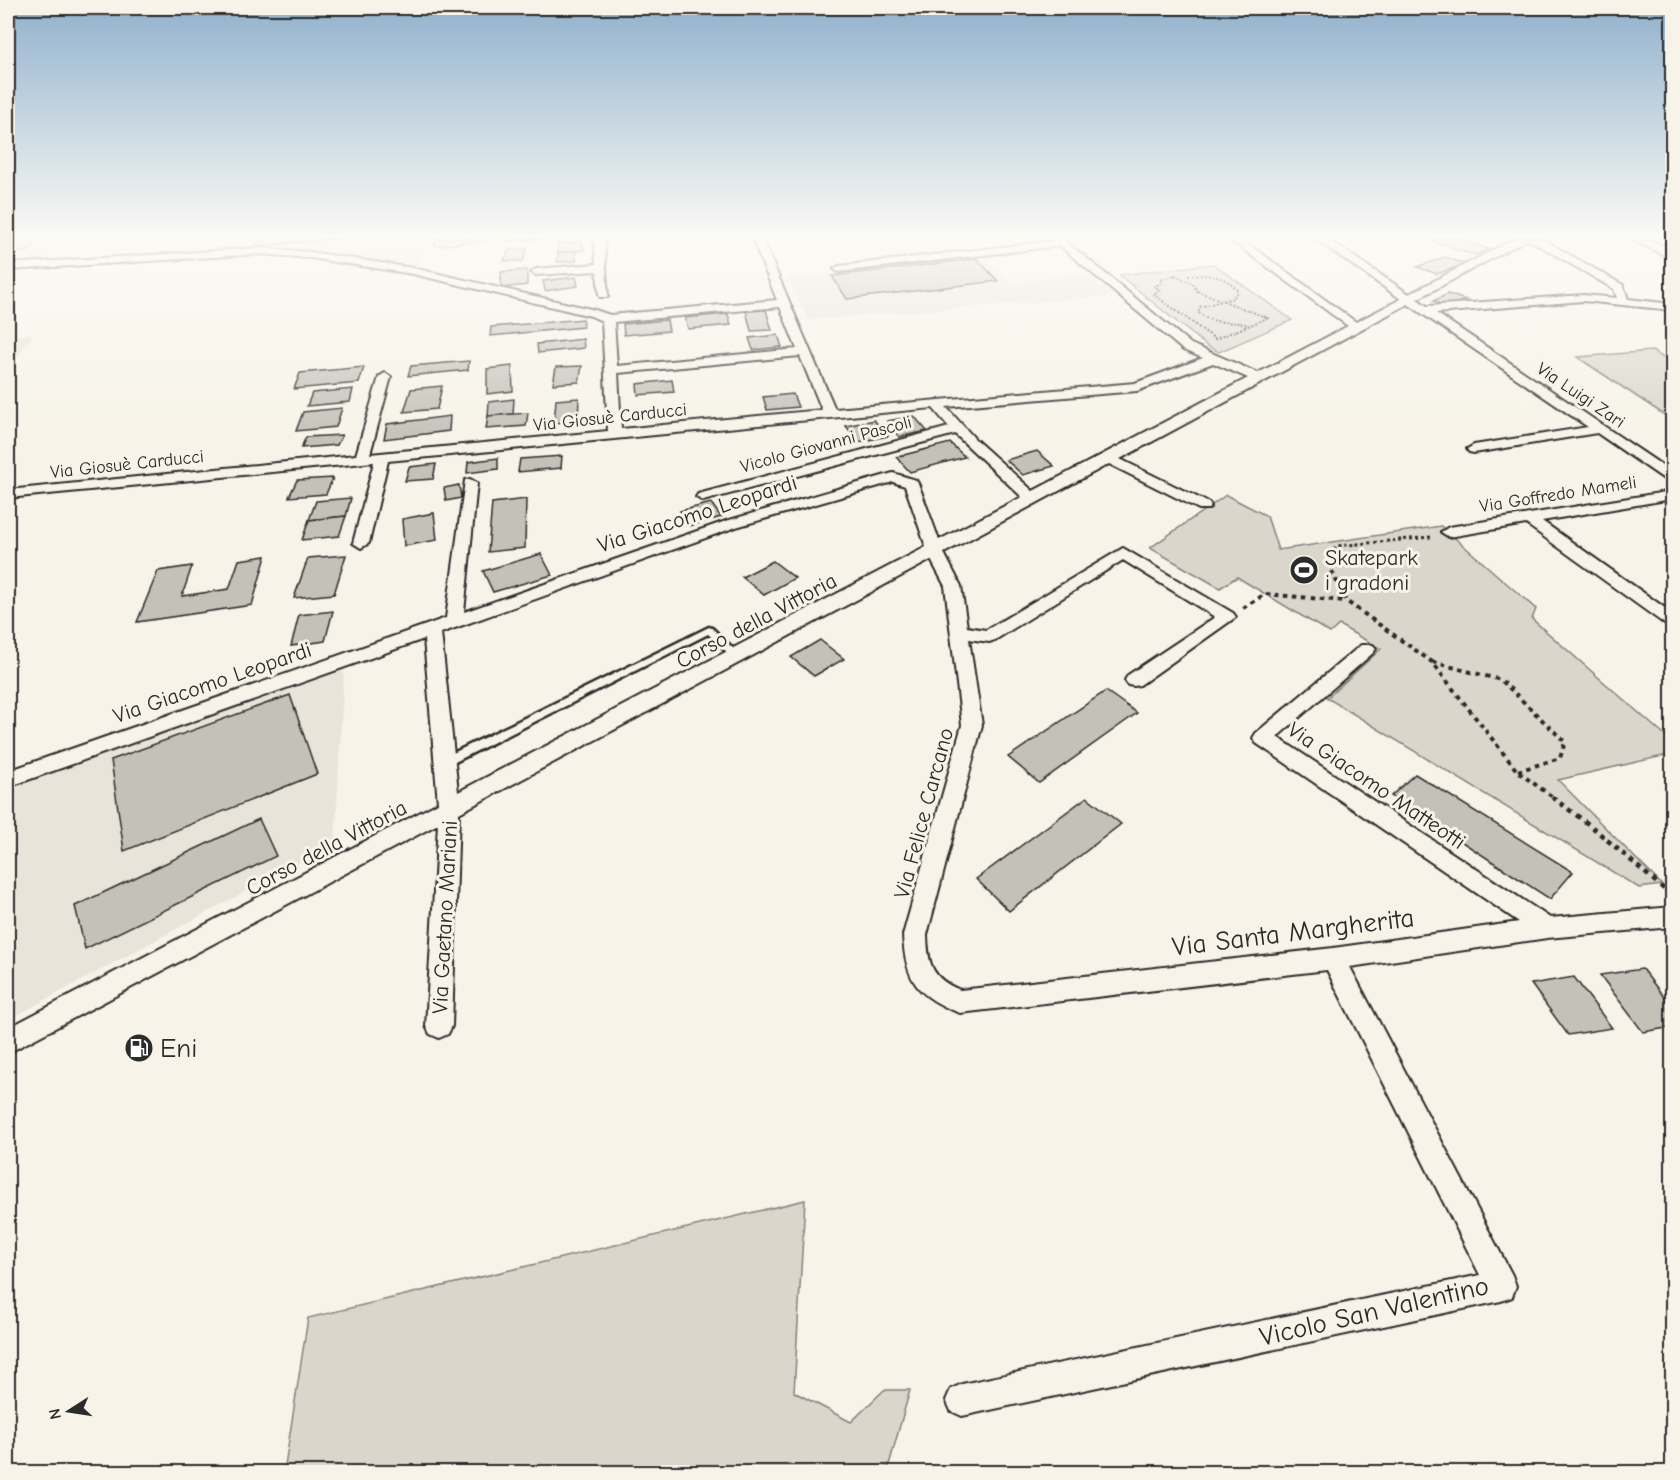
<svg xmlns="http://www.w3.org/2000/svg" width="1680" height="1480" font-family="'Comic Neue',sans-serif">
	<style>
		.built { fill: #e8e4da }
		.green { fill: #dad6cc; stroke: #82807c; stroke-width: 1.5 }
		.building { fill: #c4c1b9; stroke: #2b2b2b; stroke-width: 1.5 }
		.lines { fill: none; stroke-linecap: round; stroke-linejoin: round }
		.lane-casing { stroke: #2b2b2b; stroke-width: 5 }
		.street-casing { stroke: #2b2b2b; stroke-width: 4 }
		.path-far3 { stroke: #2b2b2b; stroke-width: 2; stroke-dasharray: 2 2; stroke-linecap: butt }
		.path-far2 { stroke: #2b2b2b; stroke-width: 3; stroke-dasharray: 3 3; stroke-linecap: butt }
		.path-far1 { stroke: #2b2b2b; stroke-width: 4; stroke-dasharray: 4.5 4.5; stroke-linecap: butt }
		.path { stroke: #2b2b2b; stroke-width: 4.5; stroke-dasharray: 5 5; stroke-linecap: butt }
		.lane { fill: #f7f3e8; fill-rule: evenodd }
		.street { fill: #f7f3e8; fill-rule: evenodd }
		.labels { text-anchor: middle; stroke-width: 6; stroke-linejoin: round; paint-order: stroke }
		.far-street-label { font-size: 18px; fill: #2b2b2b; stroke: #f7f3e8 }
		.street-label { font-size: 22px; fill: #2b2b2b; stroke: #f7f3e8 }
		.poi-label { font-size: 22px; fill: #2b2b2b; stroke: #f7f3e8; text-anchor: start }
		.near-street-label { font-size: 27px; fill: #2b2b2b; stroke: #f7f3e8 }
		.near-poi-label { font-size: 27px; fill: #2b2b2b; stroke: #f7f3e8; text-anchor: start }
	</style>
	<rect width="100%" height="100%" fill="#f7f3e8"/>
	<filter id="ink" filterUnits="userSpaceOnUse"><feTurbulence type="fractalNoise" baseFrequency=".0167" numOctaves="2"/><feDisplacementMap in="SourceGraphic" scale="12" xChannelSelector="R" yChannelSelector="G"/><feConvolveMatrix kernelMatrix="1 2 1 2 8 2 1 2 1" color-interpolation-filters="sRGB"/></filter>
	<g filter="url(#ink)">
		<g class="built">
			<polygon points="8,238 68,238 43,262 8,265"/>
			<polygon points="234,238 429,238 418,269 315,253 262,249 228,251"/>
			<polygon points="980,254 1010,283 1086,273 1112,296 808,320 788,278"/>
			<polygon points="34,334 8,369 8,336"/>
			<polygon points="344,668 335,843 8,1020 8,783"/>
		</g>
		<g class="green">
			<polygon points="1213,264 1292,320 1219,352 1207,346 1119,275"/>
			<polygon points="1652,351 1672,363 1672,420 1577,357"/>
			<polygon points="1226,495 1267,516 1278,550 1441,526 1536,609 1532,619 1672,742 1672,754 1558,780 1662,885 1639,888 1327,698 1381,649 1339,625 1330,633 1237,577 1220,588 1150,548"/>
			<polygon points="805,1200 794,1392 851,1422 884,1390 910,1390 887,1472 284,1472 308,1318"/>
		</g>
		<g class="building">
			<polygon points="8,238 40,238 27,252 8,253"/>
			<polygon points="261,238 346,238 256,246"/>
			<polygon points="484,238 485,241 435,246 435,239"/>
			<polygon points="507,238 557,238 507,241"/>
			<polygon points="1461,238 1472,244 1489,249 1477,255 1456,250 1447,244 1440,244 1431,239"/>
			<polygon points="582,242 584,250 558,253 557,244"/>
			<polygon points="527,249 523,261 504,261 509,250"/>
			<polygon points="576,251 576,261 557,262 558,253"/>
			<polygon points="1445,257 1465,264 1437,274 1417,267"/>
			<polygon points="977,259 998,281 847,299 832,276"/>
			<polygon points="527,270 527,285 501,288 501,272"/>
			<polygon points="576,277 578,286 545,291 543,281"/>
			<polygon points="1448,294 1466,300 1445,306 1433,301"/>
			<polygon points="766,310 772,330 751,331 746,311"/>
			<polygon points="728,314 731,325 688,329 685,318"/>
			<polygon points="583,319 583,327 490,336 491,327"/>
			<polygon points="667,320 669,331 624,335 623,324"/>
			<polygon points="778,335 782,347 753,350 749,338"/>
			<polygon points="583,339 584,348 538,353 537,344"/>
			<polygon points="469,361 468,370 408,376 411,366"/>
			<polygon points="512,366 513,391 487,394 487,369"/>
			<polygon points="582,366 579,382 553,384 556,367"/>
			<polygon points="364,367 359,383 294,389 300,373"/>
			<polygon points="672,380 674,392 638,395 637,384"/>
			<polygon points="442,386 437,409 404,412 411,389"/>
			<polygon points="353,389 350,402 307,406 312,393"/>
			<polygon points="793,394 798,407 767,410 763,397"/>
			<polygon points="579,398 578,421 554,423 556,400"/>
			<polygon points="514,399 513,414 488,416 489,402"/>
			<polygon points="342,408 336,427 296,431 303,412"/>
			<polygon points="528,413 526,426 486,429 488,416"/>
			<polygon points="450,416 449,431 384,439 387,424"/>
			<polygon points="914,416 927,431 899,437 887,421"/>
			<polygon points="874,420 888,436 859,442 846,426"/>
			<polygon points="342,435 337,445 301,448 306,437"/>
			<polygon points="950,443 965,457 910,472 896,457"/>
			<polygon points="1037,451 1054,466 1023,475 1006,460"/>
			<polygon points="562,456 561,468 518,472 520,459"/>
			<polygon points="498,458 498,469 467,473 468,462"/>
			<polygon points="436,464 433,479 405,481 409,467"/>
			<polygon points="333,478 326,494 289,497 297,480"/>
			<polygon points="459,485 461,498 446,501 444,488"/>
			<polygon points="351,498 346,516 309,520 316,501"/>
			<polygon points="526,499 525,548 488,552 492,503"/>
			<polygon points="711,503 721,517 689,526 680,511"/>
			<polygon points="434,513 437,540 404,546 402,519"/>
			<polygon points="346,516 339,536 302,540 309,520"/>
			<polygon points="541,554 552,575 493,592 483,571"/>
			<polygon points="346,555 334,594 294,598 308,558"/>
			<polygon points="266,556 252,605 137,622 158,571 192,566 182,596 229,589 239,560"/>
			<polygon points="773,561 795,578 764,595 742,577"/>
			<polygon points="333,611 325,641 291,646 299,615"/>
			<polygon points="820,640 844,659 814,676 791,657"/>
			<polygon points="1106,691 1137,713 1039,783 1008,757"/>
			<polygon points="290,695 317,774 124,851 111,760"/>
			<polygon points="1415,774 1573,872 1550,899 1391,796"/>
			<polygon points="1087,797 1121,824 1009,911 976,879"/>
			<polygon points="259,819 276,856 85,949 75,906"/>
			<polygon points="1642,969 1672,1007 1672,1027 1643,1032 1600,975"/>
			<polygon points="1574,977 1612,1028 1568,1035 1531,984"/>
		</g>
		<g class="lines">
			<g class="lane-casing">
				<polygon id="lane" points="709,627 712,628 739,654 741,656 739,658 733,658 708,634 449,765 441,765 440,762 441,759"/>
			</g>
			<g class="street-casing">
				<g id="street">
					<polygon points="594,238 604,238 608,297 600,297 599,295 597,271 536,275 531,272 536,269 596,264"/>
					<path d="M 752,238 L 762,238 L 835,409 L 1135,383 L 1203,358 L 1183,350 L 1060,246 L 839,272 L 834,269 L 839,266 L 1054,241 L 1051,238 L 1062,238 L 1191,344 L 1258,373 L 1348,326 L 1228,238 L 1240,238 L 1356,322 L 1401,299 L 1314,238 L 1326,238 L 1409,294 L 1516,238 L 1540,238 L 1623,285 L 1628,299 L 1672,304 L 1672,310 L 1583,301 L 1436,313 L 1672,472 L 1672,482 L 1667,481 L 1597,433 L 1474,453 L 1469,452 L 1467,449 L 1474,445 L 1588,427 L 1408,304 L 1120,459 L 1209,503 L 1211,506 L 1209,509 L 1199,509 L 1109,464 L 944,553 L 961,586 L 967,627 L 986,630 L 1123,548 L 1233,613 L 1236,617 L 1140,685 L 1134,686 L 1128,685 L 1125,680 L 1128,675 L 1215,617 L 1123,560 L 995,640 L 989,642 L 969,639 L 982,725 L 927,935 C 928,964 931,978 960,990 L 1333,948 L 1519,922 L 1256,743 L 1253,738 L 1256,733 L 1361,645 L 1373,645 L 1376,649 L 1373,653 L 1277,737 L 1550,918 L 1672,907 L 1672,927 L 1547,938 L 1350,967 L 1512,1275 L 1516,1286 L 1512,1297 L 1501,1301 L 962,1416 L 951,1411 L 946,1400 L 951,1389 L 962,1384 L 1480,1275 L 1327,970 L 960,1013 C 918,997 905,981 903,935 L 962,725 L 945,586 L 931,560 L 459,813 L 452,1026 L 448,1034 L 439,1038 L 430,1034 L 426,1026 L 438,824 L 8,1053 L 8,1028 L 438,803 L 424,639 L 8,787 L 8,771 L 446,618 L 465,480 L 470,479 L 477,483 L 464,612 L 726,521 L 893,473 L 916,480 L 918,483 L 939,540 L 1022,497 L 955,434 L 703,501 L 696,497 L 698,494 L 949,427 L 933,408 L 388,461 L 369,543 L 361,548 L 353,543 L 374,462 L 8,498 L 8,490 L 356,455 L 379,377 L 385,373 L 391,377 L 370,454 L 608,431 L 602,321 L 591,316 L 413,274 L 310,258 L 261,254 L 8,270 L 8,264 L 261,248 L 310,252 L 413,268 L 595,310 L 610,315 L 777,300 ZM 1528,239 L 1614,289 L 1617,298 L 1583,295 L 1427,306 L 1417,299 ZM 780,307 L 797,349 L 617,366 L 614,322 ZM 800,356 L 822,410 L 621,429 L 618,373 ZM 1213,363 L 1248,378 L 1033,491 L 976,440 L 946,407 L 1137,391 ZM 893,482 L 905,486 L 926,547 L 458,792 L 441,633 L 736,527 Z"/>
					<polygon points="1629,238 1643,238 1672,249 1672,255 1662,254"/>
					<polygon points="1672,491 1672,499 1542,521 1672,613 1672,627 1666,625 1526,524 1449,537 1441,532 1449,527"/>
				</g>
			</g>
			<g class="path-far3">
				<polygon points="1175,275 1193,284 1197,291 1268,318 1215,339 1153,294 1160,290 1154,286 1163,283 1160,280"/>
				<path d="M 1188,276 C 1207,274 1226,275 1238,291 L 1233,298 L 1200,307 L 1198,312 C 1213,326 1231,320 1249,325"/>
			</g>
			<polyline class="path-far2" points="1329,565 1327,560 1337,546 1431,537"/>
			<g class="path-far1">
				<polyline points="1328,563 1346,601 1432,662 1518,772 1554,798"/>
				<polyline points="1243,608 1265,594 1345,601"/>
				<polyline points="1433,662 1501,680 1565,742 1560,758 1518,771"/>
			</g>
			<polyline class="path" points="1552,797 1591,826 1672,896"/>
			<use href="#lane" class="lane"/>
			<use href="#street" class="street"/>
		</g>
	</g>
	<linearGradient id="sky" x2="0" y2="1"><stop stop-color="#91b1cd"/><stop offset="0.53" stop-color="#fbfaf5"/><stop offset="1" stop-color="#fbfaf5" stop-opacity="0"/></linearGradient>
	<rect width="1680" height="445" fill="url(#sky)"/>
	<defs>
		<g id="stadium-disc" transform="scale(1.5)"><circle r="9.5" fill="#2b2b2b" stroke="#f7f3e8"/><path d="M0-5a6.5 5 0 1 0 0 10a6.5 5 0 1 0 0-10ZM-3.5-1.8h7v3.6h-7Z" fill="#fff"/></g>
		<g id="fuel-disc" transform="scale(1.5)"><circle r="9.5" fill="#2b2b2b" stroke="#f7f3e8"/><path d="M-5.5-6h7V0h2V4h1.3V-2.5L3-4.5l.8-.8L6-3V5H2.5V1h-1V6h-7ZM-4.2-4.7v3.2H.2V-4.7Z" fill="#fff"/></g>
	</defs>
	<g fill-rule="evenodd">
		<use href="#stadium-disc" x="1304" y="570"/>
		<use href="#fuel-disc" x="139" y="1048"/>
	</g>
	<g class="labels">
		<g class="far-street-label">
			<text transform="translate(1581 395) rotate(34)" y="6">Via Luigi Zari</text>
			<text transform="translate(610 417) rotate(-6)" y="6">Via Giosuè Carducci</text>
			<text transform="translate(826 444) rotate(-15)" y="6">Vicolo Giovanni Pascoli</text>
			<text transform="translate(127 464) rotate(-6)" y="6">Via Giosuè Carducci</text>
			<text transform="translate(1558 494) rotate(-9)" y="6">Via Goffredo Mameli</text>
		</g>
		<g class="street-label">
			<text transform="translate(697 513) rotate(-18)" y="8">Via Giacomo Leopardi</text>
			<text transform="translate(756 620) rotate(-28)" y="8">Corso della Vittoria</text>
			<text transform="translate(212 682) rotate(-19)" y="8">Via Giacomo Leopardi</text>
			<text transform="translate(1377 785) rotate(34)" y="8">Via Giacomo Matteotti</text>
			<text transform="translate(923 813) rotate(-75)" y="8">Via Felice Carcano</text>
			<text transform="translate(326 847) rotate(-28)" y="8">Corso della Vittoria</text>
			<text transform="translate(444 917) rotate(-87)" y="8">Via Gaetano Mariani</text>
		</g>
		<g class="poi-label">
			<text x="1325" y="565">Skatepark<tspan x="1325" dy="25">i gradoni</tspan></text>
		</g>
		<g class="near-street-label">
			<text transform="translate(1293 932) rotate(-7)" y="9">Via Santa Margherita</text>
			<text transform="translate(1374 1311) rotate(-13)" y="9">Vicolo San Valentino</text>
		</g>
		<g class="near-poi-label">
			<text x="160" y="1057">Eni</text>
		</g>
	</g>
	<rect width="1680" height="1480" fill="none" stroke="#f7f3e8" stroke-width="30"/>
	<rect x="15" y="15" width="1650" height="1450" fill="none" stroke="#2b2b2b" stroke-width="2" filter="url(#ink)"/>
	<g transform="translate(69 1411) rotate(258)" stroke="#f7f3e8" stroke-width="4.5" paint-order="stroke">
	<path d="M0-4.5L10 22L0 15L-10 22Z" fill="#2b2b2b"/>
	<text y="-9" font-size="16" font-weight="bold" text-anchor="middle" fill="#2b2b2b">N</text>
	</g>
</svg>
